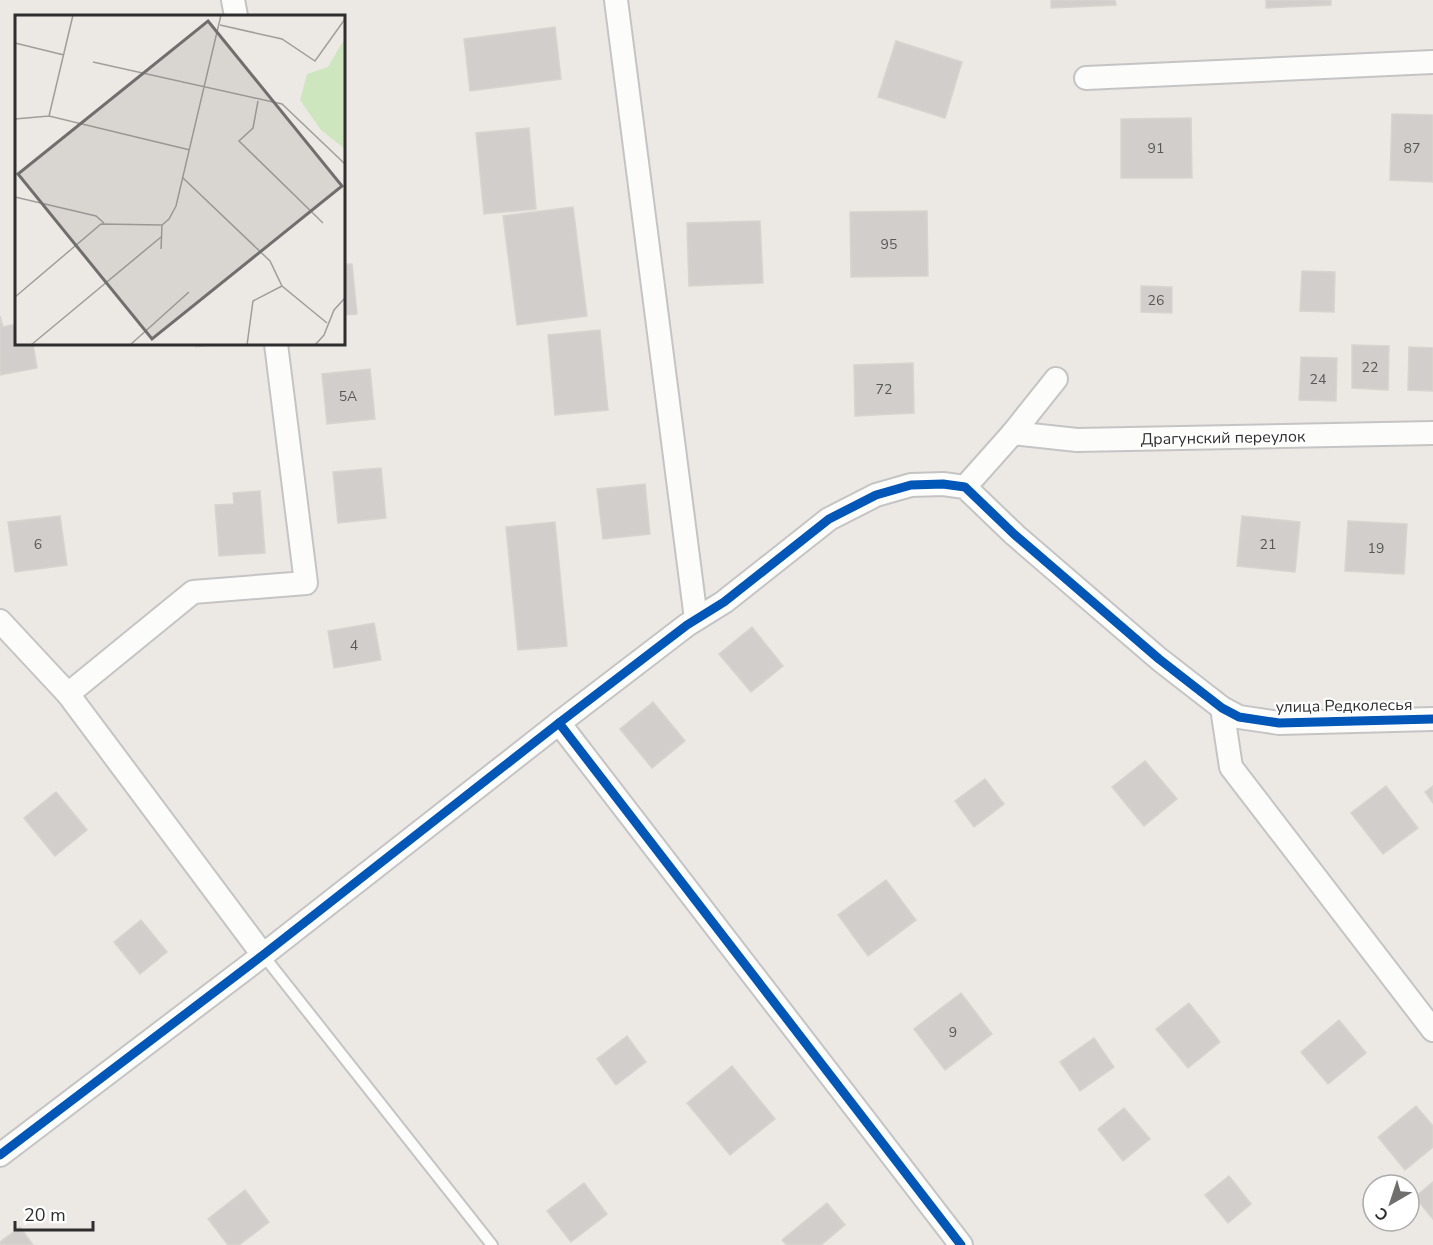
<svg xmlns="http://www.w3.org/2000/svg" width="1433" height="1245" font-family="'Nunito Sans',sans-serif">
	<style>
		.building { fill: #d1cecb; stroke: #d7d4d0; stroke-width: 1.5 }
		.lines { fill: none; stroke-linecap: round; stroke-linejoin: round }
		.service-casing { stroke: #c5c4c5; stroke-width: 14 }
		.minor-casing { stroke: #c5c4c5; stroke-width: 26 }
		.service { stroke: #fcfcfb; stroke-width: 10 }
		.minor { stroke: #fcfcfb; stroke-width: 22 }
		.cycleway-casing { stroke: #fff; stroke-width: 13 }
		.cycleway { stroke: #0057b8; stroke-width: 9 }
		.labels { text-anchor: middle; stroke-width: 4.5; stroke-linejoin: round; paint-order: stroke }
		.number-label { font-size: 14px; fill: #585857 }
		.street-label { font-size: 16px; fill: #2e2e2e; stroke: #fff }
		.inset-road { fill: none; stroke: #a09e9b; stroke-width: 1.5 }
		.view { fill: #706f6e; fill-opacity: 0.15; stroke: #706f6e; stroke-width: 3 }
		.inset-edge { fill: none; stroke: #2e2e2e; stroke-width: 3 }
	</style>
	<rect width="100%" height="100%" fill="#ece8e4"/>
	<g class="building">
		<polygon points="1051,0 1115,0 1116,5 1051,8"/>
		<polygon points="1266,0 1331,0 1331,5 1266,8"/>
		<polygon points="555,27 561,79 470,91 464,39"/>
		<polygon points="896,41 962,62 945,118 878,97"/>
		<polygon points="1392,114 1433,115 1433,182 1390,180"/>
		<polygon points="1191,118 1192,178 1121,178 1121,119"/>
		<polygon points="529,128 536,209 484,214 476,133"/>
		<polygon points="573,207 587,316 517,325 503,216"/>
		<polygon points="927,211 928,276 851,277 850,212"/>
		<polygon points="760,221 763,283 689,286 687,223"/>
		<polygon points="344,264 352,264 357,314 344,315"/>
		<polygon points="1302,271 1335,272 1334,312 1300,311"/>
		<polygon points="1141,286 1172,287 1172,313 1141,312"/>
		<polygon points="0,316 3,327 16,324 16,344 33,344 37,368 0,375"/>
		<polygon points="600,330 608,410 555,415 548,335"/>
		<polygon points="196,344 220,344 196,347"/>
		<polygon points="1352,345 1389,346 1388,390 1352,388"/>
		<polygon points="1409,347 1433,348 1433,391 1408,390"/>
		<polygon points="1301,357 1337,358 1336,401 1299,400"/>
		<polygon points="913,363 914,413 855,416 854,365"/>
		<polygon points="370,369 375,419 327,424 322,374"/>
		<polygon points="381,468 386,518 338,523 333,472"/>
		<polygon points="645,484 650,534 603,539 597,489"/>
		<polygon points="260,491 265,553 219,556 215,505 234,504 233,493"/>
		<polygon points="60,516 67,565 15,572 8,522"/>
		<polygon points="1242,516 1300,522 1295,572 1237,566"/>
		<polygon points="1348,521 1407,524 1404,574 1345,571"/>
		<polygon points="555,522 567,646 518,650 506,527"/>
		<polygon points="374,623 381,660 334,668 328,631"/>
		<polygon points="752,627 783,666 751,692 719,654"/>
		<polygon points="653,702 685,741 652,768 620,729"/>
		<polygon points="1145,761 1177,799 1144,826 1112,787"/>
		<polygon points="985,779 1004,804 974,827 955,801"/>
		<polygon points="1386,786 1418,828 1383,854 1351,813"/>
		<polygon points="1433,786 1433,803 1425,792"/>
		<polygon points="56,792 87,830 55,856 24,818"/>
		<polygon points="886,880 916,920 868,956 838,915"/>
		<polygon points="141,920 167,952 140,974 114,942"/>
		<polygon points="961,993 992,1034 945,1070 914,1029"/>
		<polygon points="1189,1003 1220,1042 1188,1068 1156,1029"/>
		<polygon points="1339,1020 1366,1053 1328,1084 1301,1052"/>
		<polygon points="627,1036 646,1062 616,1085 597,1059"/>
		<polygon points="1094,1038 1114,1067 1080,1091 1060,1062"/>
		<polygon points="732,1066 775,1119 730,1155 687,1103"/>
		<polygon points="1416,1106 1433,1126 1433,1147 1405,1170 1378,1137"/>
		<polygon points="1124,1108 1150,1139 1123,1161 1098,1129"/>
		<polygon points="1229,1176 1251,1204 1228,1223 1205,1195"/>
		<polygon points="1433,1182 1433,1219 1415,1197"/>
		<polygon points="584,1183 607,1214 571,1242 547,1211"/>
		<polygon points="245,1190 269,1222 239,1245 228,1245 208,1219"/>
		<polygon points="827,1203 845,1225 821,1245 787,1245 782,1240"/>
		<polygon points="20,1227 33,1245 0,1245 0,1242"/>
	</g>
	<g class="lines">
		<g class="service-casing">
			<polyline id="service" points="263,955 492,1245"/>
		</g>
		<g class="minor-casing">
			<g id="minor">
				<polyline points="233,0 236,16"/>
				<polyline points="616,0 696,619"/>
				<polyline points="1086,78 1433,62"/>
				<polyline points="1013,433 1077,440 1433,433"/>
				<polyline points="965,487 1013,433 1056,379"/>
				<polyline points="0,621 68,694 263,955"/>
				<polyline points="68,694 193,592 306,583 276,344"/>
				<polyline points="1222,708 1231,767 1433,1030"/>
				<polyline points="559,723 961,1245"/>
				<polyline points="0,1155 263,955 559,723 687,625 724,602 829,519 876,495 911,485 943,484 965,487 1015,535 1159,659 1222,708 1239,717 1279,723 1433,719"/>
			</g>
		</g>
		<use href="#service" class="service"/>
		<use href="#minor" class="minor"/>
		<g class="cycleway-casing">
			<g id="cycleway">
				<polyline points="559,723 961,1245"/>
				<polyline points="0,1155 263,955 559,723 687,625 724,602 829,519 876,495 911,485 943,484 965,487 1015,535 1159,659 1222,708 1239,717 1279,723 1433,719"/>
			</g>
		</g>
		<use href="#cycleway" class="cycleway"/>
	</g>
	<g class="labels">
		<g class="number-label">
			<text x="1156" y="153">91</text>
			<text x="1412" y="153">87</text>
			<text x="889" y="249">95</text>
			<text x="1156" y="305">26</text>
			<text x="1370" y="372">22</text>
			<text x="1318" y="384">24</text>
			<text x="884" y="394">72</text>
			<text x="348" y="401">5А</text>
			<text x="38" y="549">6</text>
			<text x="1268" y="549">21</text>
			<text x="1376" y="553">19</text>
			<text x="354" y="650">4</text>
			<text x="953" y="1037">9</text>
		</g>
		<g class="street-label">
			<text transform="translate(1223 437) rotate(-1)" y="6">Драгунский переулок</text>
			<text transform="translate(1344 705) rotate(-1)" y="6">улица Редколесья</text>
		</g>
	</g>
	<g transform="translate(15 15)">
		<rect width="330" height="330" fill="#ece8e4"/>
		<path d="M 330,23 L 330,134 L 306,115 L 285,85 L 292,59 L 313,52 Z" fill="#cee6be"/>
		<path class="inset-road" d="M 205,10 L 267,24 L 300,46 L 330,4M 0,28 L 49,40M 78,47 L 267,89 L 330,149M 243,86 L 238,113 L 224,126 L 308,208M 34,101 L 58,0M 0,104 L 34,101 L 175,135M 168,163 L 255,246 L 267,271 L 312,308M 0,182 L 81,201 L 89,208M 146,234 L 147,210M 0,282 L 86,209 L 147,210 L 154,204 L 161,191 L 206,0M 16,330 L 146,222M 115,330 L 174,277M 232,330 L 238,286 L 267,271M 300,330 L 309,320 L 319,295 L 330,283"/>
		<path class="view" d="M 193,6 L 327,171 L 137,324 L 3,159 Z"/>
		<rect width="330" height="330" class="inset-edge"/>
	</g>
	<g transform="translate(1391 1203) rotate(219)"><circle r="28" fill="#ffffff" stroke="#ababab" stroke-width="1.5"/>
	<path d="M0-4.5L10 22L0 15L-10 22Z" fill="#706f6e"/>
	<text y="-9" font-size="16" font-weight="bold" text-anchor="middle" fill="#2e2e2e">С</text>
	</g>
	<path d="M15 1221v9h78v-9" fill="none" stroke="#2e2e2e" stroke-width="3"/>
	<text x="24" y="1221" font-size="18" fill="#2e2e2e" stroke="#ffffff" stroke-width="4.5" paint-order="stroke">20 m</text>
</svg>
